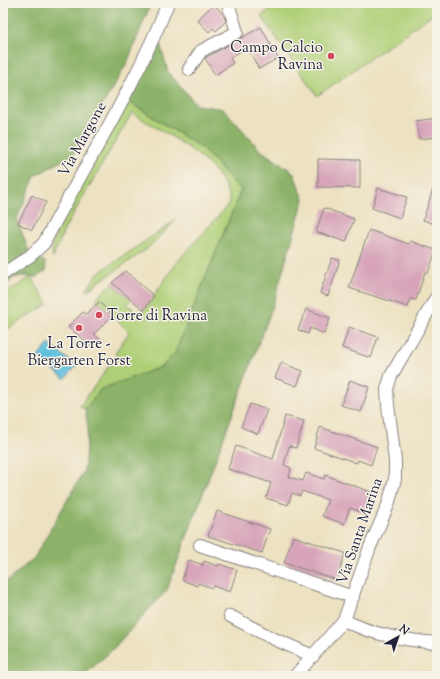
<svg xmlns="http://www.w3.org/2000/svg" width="440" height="679" font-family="'Sorts Mill Goudy',serif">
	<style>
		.green { fill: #afcf76; stroke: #687858 }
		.forest { fill: #8bb267; stroke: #566a51 }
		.water { fill: #5fc0dd; stroke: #40718c }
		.building { fill: #d7a4b9 }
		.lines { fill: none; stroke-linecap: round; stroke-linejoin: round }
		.minor-casing { stroke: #87827e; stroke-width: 14 }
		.minor { stroke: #fff; stroke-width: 12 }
		.poi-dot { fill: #d1495b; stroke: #f7f3e8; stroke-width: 1.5 }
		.labels { text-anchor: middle; stroke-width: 3; stroke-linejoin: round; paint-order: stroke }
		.poi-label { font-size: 15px; fill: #22223b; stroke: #f7f3e8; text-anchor: end }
		.street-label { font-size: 15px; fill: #22223b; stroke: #f7f3e8 }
	</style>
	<rect width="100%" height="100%" fill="#f7f3e8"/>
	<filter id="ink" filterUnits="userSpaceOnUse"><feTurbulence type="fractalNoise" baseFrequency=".025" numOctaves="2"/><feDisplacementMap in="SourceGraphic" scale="8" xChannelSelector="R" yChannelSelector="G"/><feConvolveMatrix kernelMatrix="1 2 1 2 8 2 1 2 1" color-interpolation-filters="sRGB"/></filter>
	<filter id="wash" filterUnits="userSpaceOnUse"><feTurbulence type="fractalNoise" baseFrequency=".012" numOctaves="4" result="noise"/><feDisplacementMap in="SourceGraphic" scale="16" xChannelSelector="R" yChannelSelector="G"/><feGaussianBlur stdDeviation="0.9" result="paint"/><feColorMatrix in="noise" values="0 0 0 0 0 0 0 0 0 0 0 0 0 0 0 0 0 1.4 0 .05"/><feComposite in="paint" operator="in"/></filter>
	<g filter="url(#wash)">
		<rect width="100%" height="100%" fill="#ece1c0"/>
		<g class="green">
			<polygon points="279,3 437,3 437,11 317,96 261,16"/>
			<path d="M 126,100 L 202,148 L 241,190 L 175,353 L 161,367 L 101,389 L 85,409 L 80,406 L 117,355 L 115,353 L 129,332 L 96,299 L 112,283 L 131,299 L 127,304 L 140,315 L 178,261 L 230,203 C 225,161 165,134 132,113 L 65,228 L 53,258 L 52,246 L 59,226 Z"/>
			<polygon points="175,221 147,249 86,291 97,274"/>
			<polygon points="31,277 48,304 3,332 3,295"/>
		</g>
		<g class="forest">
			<polygon points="3,3 151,3 127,63 74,154 35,176 17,219 29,252 3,269"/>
			<polygon points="159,39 168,72 197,105 224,109 260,150 293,172 304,199 272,308 167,590 110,652 83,676 3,676 3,585 34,558 84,471 88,427 85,409 101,389 161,367 175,353 241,190 202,148 126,100"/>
			<polygon points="37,257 45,262 46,271 37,277 22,276 13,278 3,289 3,279"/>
		</g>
		<polygon class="water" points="49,344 76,366 65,379 38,357"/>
		<g id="blocks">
			<g class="building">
				<polygon points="214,4 223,14 226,21 216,31 213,28 209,32 197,20"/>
				<polygon points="261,27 278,58 259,69 247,47 230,58 233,63 215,75 205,58"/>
				<polygon points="437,118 437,137 419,139 416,121"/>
				<polygon points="318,159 360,160 360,188 318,187"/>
				<polygon points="435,183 437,183 437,225 423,220"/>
				<polygon points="378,188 407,197 400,218 372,208"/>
				<polygon points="32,195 46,202 32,230 18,223"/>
				<polygon points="324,208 354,219 346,242 316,232"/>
				<polygon points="369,230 409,244 410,241 436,250 428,273 425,272 416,300 411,299 408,307 349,288"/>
				<polygon points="332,258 340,260 328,296 320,293"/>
				<polygon points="125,271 154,296 144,310 112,283"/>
				<polygon points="99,302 113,315 94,334 103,342 91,346 68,327 83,312 86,314"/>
				<polygon points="306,309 330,318 324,334 310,328 308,334 298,330"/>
				<polygon points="349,327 378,337 371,358 342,348"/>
				<polygon points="281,363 303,371 297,386 275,378"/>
				<polygon points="350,380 369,387 361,412 341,405"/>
				<polygon points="250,404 267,410 258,434 241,427"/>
				<polygon points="285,416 304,421 296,448 289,446 284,465 291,468 289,477 303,481 306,473 324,479 325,475 371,492 364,513 350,508 344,524 322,516 328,500 302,491 300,496 292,493 288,505 266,498 271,483 228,469 236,446 273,459"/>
				<polygon points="320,427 377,447 371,465 358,460 357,463 314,448"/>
				<polygon points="217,511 270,529 262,553 208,536"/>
				<polygon points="293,536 345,553 337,580 284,563"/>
				<polygon points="189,560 203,565 204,561 218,566 219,564 237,570 230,592 213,586 212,588 198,583 197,586 182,580"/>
			</g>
		</g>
	</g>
	<g filter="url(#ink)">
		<use href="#blocks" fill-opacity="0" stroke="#87827e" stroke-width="1"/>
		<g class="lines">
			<g class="minor-casing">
				<g id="minor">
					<polyline points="189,69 201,51 237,32 228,3"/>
					<path d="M 3,274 L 30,256 L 44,243 C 86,163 135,87 168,3"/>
					<polyline points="200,545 353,597"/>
					<polyline points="230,616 272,638 313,656"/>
					<path d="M 344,620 C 372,635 405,640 437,643"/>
					<polyline points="295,676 344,620 370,547 388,505 395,479 395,461 388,405 387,389 391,376 437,296"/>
				</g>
			</g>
			<use href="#minor" class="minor"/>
		</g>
	</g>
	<g class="poi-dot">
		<circle cx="331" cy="56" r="4"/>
		<circle cx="99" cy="315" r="4"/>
		<circle cx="79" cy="328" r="4"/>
	</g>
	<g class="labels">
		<g class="poi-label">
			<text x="323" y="52">Campo Calcio<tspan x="323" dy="17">Ravina</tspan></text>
			<text x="107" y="320" text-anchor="start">Torre di Ravina</text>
			<text x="79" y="348" text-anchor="middle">La Torre -<tspan x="79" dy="17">Biergarten Forst</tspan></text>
		</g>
		<g class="street-label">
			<text transform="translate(82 139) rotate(-61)" y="5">Via Margone</text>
			<text transform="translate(359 531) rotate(-71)" y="5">Via Santa Marina</text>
		</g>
	</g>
	<rect width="440" height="679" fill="none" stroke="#f7f3e8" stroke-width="16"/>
	<g transform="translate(398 637) rotate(40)" stroke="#f7f3e8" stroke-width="3" paint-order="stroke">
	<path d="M0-3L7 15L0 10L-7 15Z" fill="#22223b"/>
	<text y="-6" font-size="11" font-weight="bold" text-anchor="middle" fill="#22223b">N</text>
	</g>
</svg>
